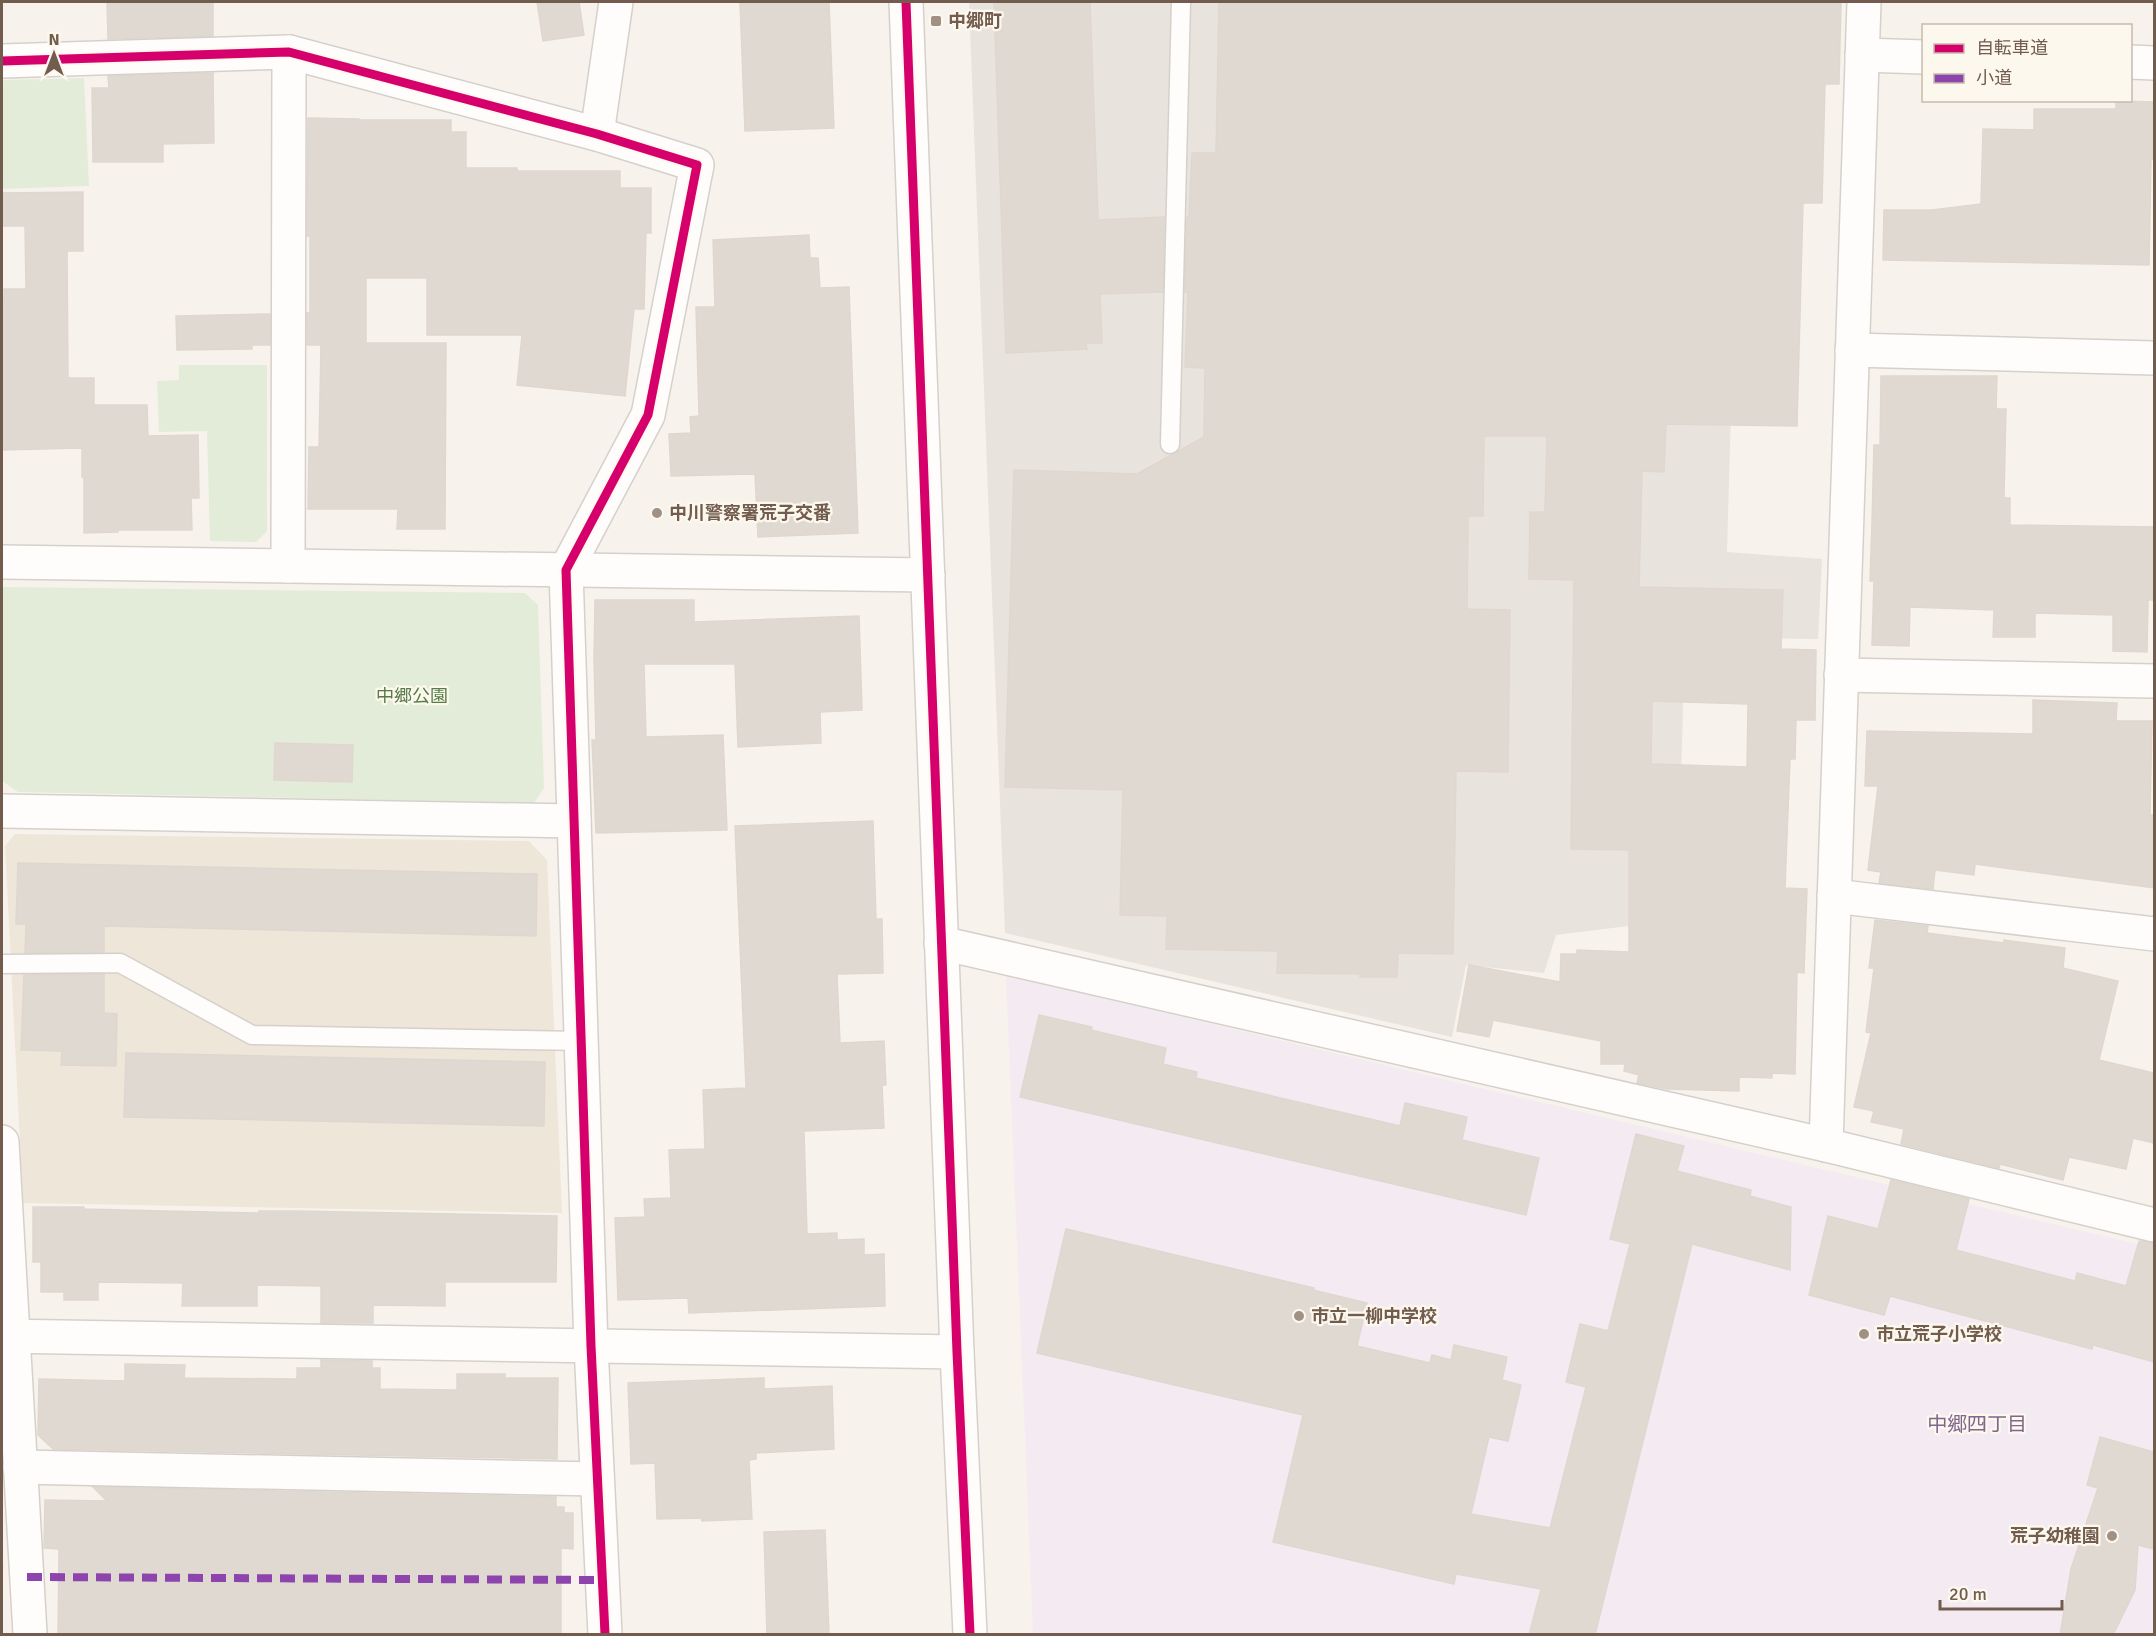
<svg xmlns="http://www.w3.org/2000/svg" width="2156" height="1636" font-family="Signika,'Noto Sans JP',sans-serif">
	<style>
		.residential { fill: #efe6da }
		.industrial { fill: #e8e3dd }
		.education { fill: #f4ebf2 }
		.green { fill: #e3ecd8 }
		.building { fill: #e0d9d2; stroke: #dfd7cf; stroke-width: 1.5; fill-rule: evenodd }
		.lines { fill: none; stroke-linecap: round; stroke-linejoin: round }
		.service-casing { stroke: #d6d0ca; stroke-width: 21 }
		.minor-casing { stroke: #d6d0ca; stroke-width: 36 }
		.tertiary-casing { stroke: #d6d0ca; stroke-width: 36 }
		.service { stroke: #fefdfc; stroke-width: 18 }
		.minor { stroke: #fefdfc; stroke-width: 33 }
		.tertiary { stroke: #fefdfc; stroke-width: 33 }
		.quiet { stroke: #8e44ad; stroke-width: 8; stroke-dasharray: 15 8; stroke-linecap: butt }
		.cycleway-casing { stroke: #fdf8ee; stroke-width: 13 }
		.cycleway { stroke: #d6006c; stroke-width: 9 }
		.poi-dot { fill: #a19185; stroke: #fdf8ee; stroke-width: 2 }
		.labels { text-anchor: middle; stroke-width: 4.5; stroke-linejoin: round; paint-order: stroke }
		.poi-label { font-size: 18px; font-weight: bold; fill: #725c4e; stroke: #fdf8ee; text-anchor: start }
		.park-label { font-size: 18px; fill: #577c4a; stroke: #fdf8ee }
		.neighbourhood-label { font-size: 20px; fill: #82668e; stroke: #fdf8ee }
	</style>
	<rect width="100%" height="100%" fill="#f7f3ec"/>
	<polygon class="residential" points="15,834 529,841 547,860 562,1213 23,1203 5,846"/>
	<polygon class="industrial" points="969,2 1714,2 1706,195 1736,238 1727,552 1822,559 1818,639 1685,637 1677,920 1556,935 1544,973 1466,965 1452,1037 1005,933"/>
	<polygon class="education" points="1010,976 2154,1248 2154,1634 1033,1634 1006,978"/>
	<g class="green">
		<polygon points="84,78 89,186 2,189 2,84 4,80"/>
		<polygon points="179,365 267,365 267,531 256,542 210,541 207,431 159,432 157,381 179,380"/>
		<polygon points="2,587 525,593 538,605 544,788 534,803 18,792 2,781"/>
	</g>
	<g class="building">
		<polygon points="107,2 213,2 213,36 108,39"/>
		<polygon points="537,2 579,2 584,35 543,41"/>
		<polygon points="740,2 829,2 834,128 745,131"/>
		<polygon points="994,2 1090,2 1098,220 1164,217 1163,292 1100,294 1102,343 1086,343 1087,349 1006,353"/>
		<path d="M 1219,2 L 1841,2 L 1839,84 L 1825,84 L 1822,203 L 1803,203 L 1797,426 L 1666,424 L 1664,472 L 1642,471 L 1639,587 L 1783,590 L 1781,649 L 1816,650 L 1815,720 L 1796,720 L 1795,759 L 1790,759 L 1785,888 L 1807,889 L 1804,973 L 1797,972 L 1795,1074 L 1772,1073 L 1772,1078 L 1739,1077 L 1739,1091 L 1667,1089 L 1637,1083 L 1639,1075 L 1624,1071 L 1625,1064 L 1601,1064 L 1601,1041 L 1493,1020 L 1489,1037 L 1457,1031 L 1469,965 L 1560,982 L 1561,954 L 1577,954 L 1577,950 L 1629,952 L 1629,850 L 1571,849 L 1574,580 L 1529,579 L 1530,512 L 1545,512 L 1547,436 L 1484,436 L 1483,516 L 1468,516 L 1467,609 L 1510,610 L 1508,772 L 1456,771 L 1453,954 L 1398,953 L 1397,977 L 1360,977 L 1360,974 L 1277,973 L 1278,951 L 1166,949 L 1167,916 L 1120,915 L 1123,790 L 1005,787 L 1014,470 L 1137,474 L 1204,437 L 1205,368 L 1185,367 L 1188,292 L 1185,292 L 1187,217 L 1189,217 L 1192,153 L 1216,153 ZM 1652,701 L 1748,704 L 1747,767 L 1651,764 Z"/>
		<polygon points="213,73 214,143 163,144 163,162 93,162 92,88 109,88 108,76"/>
		<polygon points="2116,101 2154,102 2154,159 2151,159 2149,265 1883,260 1884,210 1932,210 1981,204 1983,129 2034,130 2034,109 2116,109"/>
		<polygon points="308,118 359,119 359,120 451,120 451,132 466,132 466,168 517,168 517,171 620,171 620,188 651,188 651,233 646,233 644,309 634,309 625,396 517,385 522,335 427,335 427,278 366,278 366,343 446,343 445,529 397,529 398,509 308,509 309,447 319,447 321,345 307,345 307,313 310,313 310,236 307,236"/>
		<polygon points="83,192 83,251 67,251 68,378 94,378 94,405 147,405 148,436 198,435 199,498 191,498 192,530 118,530 118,532 84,533 84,477 82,477 82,448 2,450 2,300 4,300 4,289 26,289 25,226 2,226 2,193"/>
		<polygon points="809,235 810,258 818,258 820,288 849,287 858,533 758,537 755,474 671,476 669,434 691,433 690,417 699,416 696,307 715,307 713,240"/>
		<polygon points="270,314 270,345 252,345 252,349 177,350 176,316"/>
		<polygon points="1881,376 1997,376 1996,409 2006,409 2004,498 2010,498 2010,525 2154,527 2154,600 2148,600 2147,652 2113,651 2113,615 2035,613 2035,637 1993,637 1994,610 1910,607 1909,646 1872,645 1874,581 1870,581 1872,523 1874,445 1880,445"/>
		<polygon points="595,600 694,600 694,622 859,616 862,710 820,712 821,743 738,747 735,664 644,664 646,737 723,735 727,830 596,833 592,740 596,740 594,659"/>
		<polygon points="2033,700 2117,703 2116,721 2152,721 2150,815 2154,815 2154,888 1975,864 1974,875 1935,870 1933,889 1879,883 1881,872 1868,870 1878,786 1865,786 1867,731 2033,734"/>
		<polygon points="275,743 353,745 352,782 274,780"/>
		<polygon points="873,821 876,919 882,919 883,973 837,974 840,1043 884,1041 886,1085 882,1085 884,1128 804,1131 807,1234 837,1233 837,1240 864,1239 864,1255 884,1254 885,1306 689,1313 688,1298 618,1300 615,1218 645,1217 644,1199 671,1198 669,1150 705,1149 703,1090 746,1088 735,826"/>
		<polygon points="18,863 537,874 536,936 104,926 104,952 25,953 26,924 16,924"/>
		<polygon points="1875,920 1928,926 1927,933 2004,943 2004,940 2065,948 2063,968 2118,981 2099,1060 2154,1073 2154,1143 2133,1138 2126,1169 2069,1157 2063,1180 2000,1164 1999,1168 1901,1144 1904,1129 1871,1122 1874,1111 1854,1107 1871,1033 1866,1032 1874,968 1869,968"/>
		<polygon points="104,974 104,1013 117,1014 116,1066 61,1065 62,1051 21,1050 24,975"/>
		<polygon points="1039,1015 1092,1027 1091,1030 1166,1048 1163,1064 1197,1072 1196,1078 1400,1126 1405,1103 1467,1117 1462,1140 1539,1158 1526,1215 1020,1097"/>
		<polygon points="126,1053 545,1062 544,1126 124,1117"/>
		<polygon points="1636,1134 1684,1146 1677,1171 1751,1190 1750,1196 1791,1207 1790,1270 1692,1244 1595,1635 1529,1635 1541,1589 1456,1574 1454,1584 1273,1542 1303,1415 1037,1353 1066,1229 1314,1288 1313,1290 1367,1303 1357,1346 1430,1363 1432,1355 1451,1360 1454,1345 1507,1357 1502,1380 1521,1385 1508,1441 1489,1437 1471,1514 1550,1528 1586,1387 1566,1382 1580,1324 1608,1331 1630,1244 1610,1239"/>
		<polygon points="1891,1180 1969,1199 1956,1250 2075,1281 2077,1273 2126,1286 2139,1241 2154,1243 2154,1362 2093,1345 2092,1349 1890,1296 1884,1315 1809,1295 1828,1216 1878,1229"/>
		<polygon points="33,1207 84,1207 84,1209 165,1211 259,1213 259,1211 295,1211 557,1216 556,1282 445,1282 445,1306 373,1305 373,1323 321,1323 321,1286 257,1285 257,1306 182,1306 183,1283 98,1282 98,1300 64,1300 64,1292 41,1292 41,1262 33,1262"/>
		<polygon points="321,1360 372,1361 372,1368 380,1368 380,1389 457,1390 457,1374 505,1374 505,1378 558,1378 557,1459 53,1449 38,1435 39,1379 125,1381 125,1364 185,1365 184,1378 297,1379 297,1368 321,1368"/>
		<polygon points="764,1378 764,1389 832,1386 834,1449 756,1453 756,1459 749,1460 752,1519 702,1521 701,1518 657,1519 655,1463 631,1464 628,1383"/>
		<polygon points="2100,1437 2154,1452 2154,1549 2138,1545 2135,1590 2113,1635 2060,1635 2071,1569 2098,1488 2087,1485"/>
		<polygon points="93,1487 556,1497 556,1507 564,1507 564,1513 573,1513 573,1549 561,1548 561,1635 58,1635 59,1549 44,1548 45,1500 107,1501"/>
		<polygon points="825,1530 829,1635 767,1635 764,1532"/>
	</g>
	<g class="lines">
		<g class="service-casing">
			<g id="service">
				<polyline points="1170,444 1181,2"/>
				<polyline points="2,964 120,963 252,1035 581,1041"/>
			</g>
		</g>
		<g class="minor-casing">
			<g id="minor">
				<polyline points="1862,55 1924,57"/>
				<polyline points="2,61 289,52 597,134 697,165 648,415 566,570 591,1346 605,1634"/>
				<polyline points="2130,62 2154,63"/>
				<polyline points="597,134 616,2"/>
				<polyline points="1852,350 2154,358"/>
				<polyline points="2,562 928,575"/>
				<polyline points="288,566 289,52"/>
				<polyline points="1841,675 2154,681"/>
				<polyline points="2,811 574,821"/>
				<polyline points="1834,896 2154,934"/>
				<polyline points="941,943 1826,1145 2154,1225"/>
				<polyline points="2,1142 30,1634"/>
				<polyline points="1826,1145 1864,2"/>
				<polyline points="2,1336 957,1352"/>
				<polyline points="20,1467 597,1479"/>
			</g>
		</g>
		<g class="tertiary-casing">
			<polyline id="tertiary" points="906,2 957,1352 970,1634"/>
		</g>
		<use href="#service" class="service"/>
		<use href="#minor" class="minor"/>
		<use href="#tertiary" class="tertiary"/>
		<polyline class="quiet" points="27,1577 602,1580"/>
		<g class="cycleway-casing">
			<g id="cycleway">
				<polyline points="906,2 957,1352 970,1634"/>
				<polyline points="2,61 289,52 597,134 697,165 648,415 566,570 591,1346 605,1634"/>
			</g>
		</g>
		<use href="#cycleway" class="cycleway"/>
	</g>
	<g class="poi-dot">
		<rect x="930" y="15" width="12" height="12" rx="3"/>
		<circle cx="657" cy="513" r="6"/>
		<circle cx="1299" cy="1316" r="6"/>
		<circle cx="1864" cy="1334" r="6"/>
		<circle cx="2112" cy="1536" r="6"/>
	</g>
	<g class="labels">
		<g class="poi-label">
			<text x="948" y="27">中郷町</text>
			<text x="669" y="519">中川警察署荒子交番</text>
			<text x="1311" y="1322">市立一柳中学校</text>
			<text x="1876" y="1340">市立荒子小学校</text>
			<text x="2100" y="1542" text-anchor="end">荒子幼稚園</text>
		</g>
		<g class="park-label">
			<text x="412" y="702">中郷公園</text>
		</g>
		<g class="neighbourhood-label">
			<text x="1977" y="1431">中郷四丁目</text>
		</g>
	</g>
	<rect width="2156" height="1636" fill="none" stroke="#725c4e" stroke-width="6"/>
	<rect x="1922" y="24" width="210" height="78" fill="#fdf8ee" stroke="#c5baae" stroke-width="1.5"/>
	<rect x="1934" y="44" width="30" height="9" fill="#d6006c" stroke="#c5baae" stroke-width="1.5"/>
	<text x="1976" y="54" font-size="18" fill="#725c4e">自転車道</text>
	<rect x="1934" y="74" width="30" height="9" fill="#8e44ad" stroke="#c5baae" stroke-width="1.5"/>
	<text x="1976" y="84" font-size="18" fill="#725c4e">小道</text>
	<g transform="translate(54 54)" stroke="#fdf8ee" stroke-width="4.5" paint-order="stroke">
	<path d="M0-4.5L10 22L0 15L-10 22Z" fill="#725c4e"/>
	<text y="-9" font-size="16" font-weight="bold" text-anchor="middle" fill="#725c4e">N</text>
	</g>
	<path d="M1940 1600v9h122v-9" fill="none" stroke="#725c4e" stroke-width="3"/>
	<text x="1949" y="1600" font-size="18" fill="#725c4e" stroke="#fdf8ee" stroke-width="4.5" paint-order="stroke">20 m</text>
</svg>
